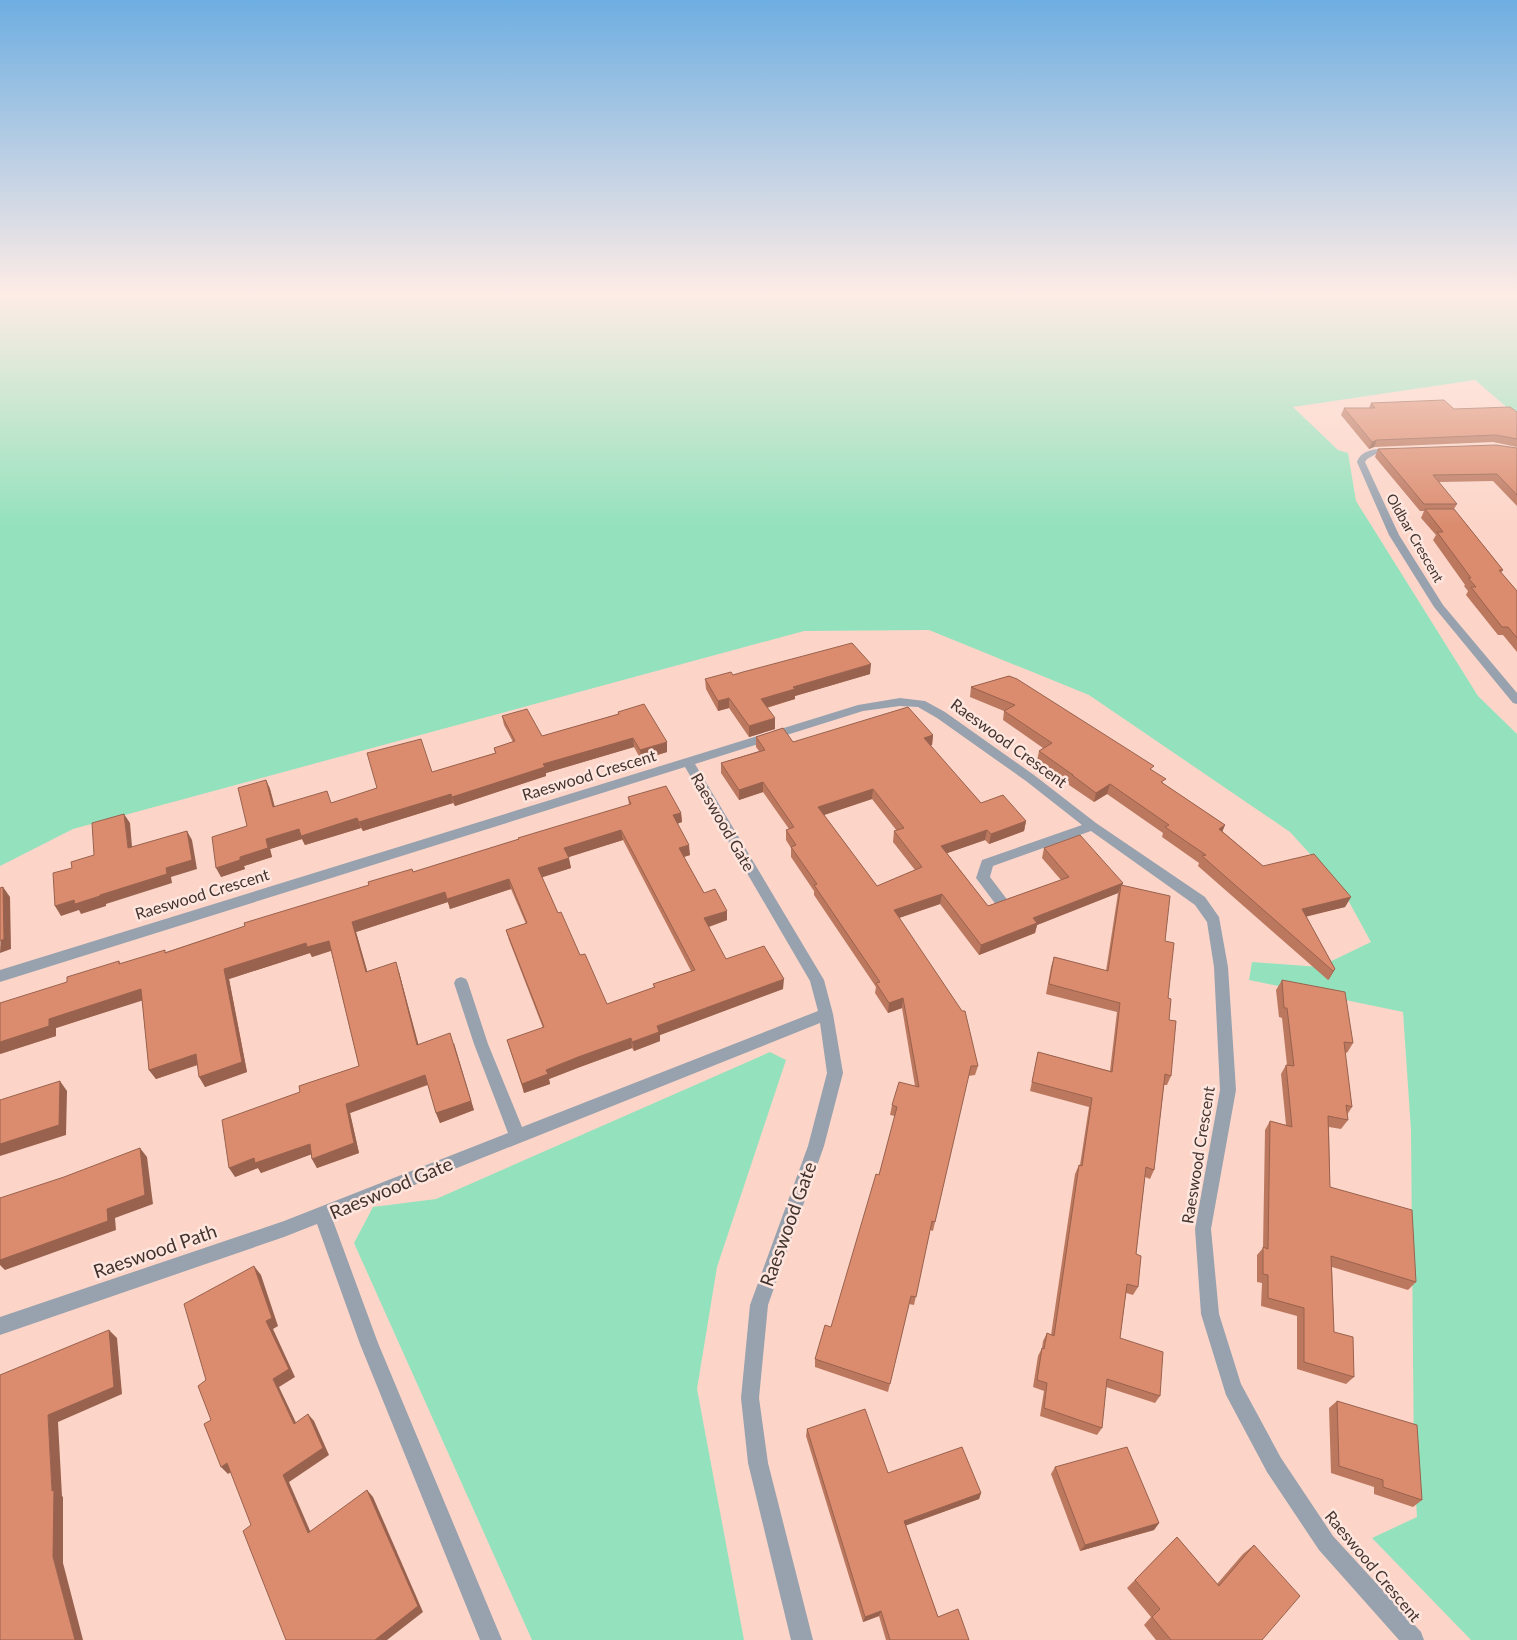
<svg xmlns="http://www.w3.org/2000/svg" width="1517" height="1640" font-family="Lato,sans-serif">
	<style>
		.green { fill: #94e2bd }
		.lines { fill: none; stroke-linecap: round; stroke-linejoin: round }
		.minor { fill: #98a2ae; fill-rule: evenodd }
		.wall { fill: #bc785f; fill-rule: evenodd }
		.shaded-wall { fill: #99624e }
		.building { fill: #db8c6f; stroke: #99624e; fill-rule: evenodd }
		.labels { text-anchor: middle; stroke-width: 5; stroke-linejoin: round; paint-order: stroke }
		.far-street-label { font-size: 14px; fill: #42332e; stroke: #fee6de }
		.street-label { font-size: 16px; fill: #42332e; stroke: #fee6de }
		.near-street-label { font-size: 19px; fill: #42332e; stroke: #fee6de }
	</style>
	<rect width="100%" height="100%" fill="#fcd5c8"/>
	<g class="green">
		<polygon points="0,297 1517,297 1517,416 1475,380 1293,407 1338,450 1348,453 1356,501 1478,696 1517,734 1517,1640 1471,1640 1372,1538 1417,1517 1414,1467 1411,1130 1403,1012 1249,980 1252,962 1319,967 1371,942 1342,889 1290,832 1089,695 929,630 804,631 73,829 0,866"/>
		<polygon points="770,1052 786,1060 717,1267 697,1389 744,1640 532,1640 354,1243 373,1207 436,1199"/>
	</g>
	<g class="lines">
		<g class="minor">
			<path d="M 1392,448 L 1395,449 L 1395,453 L 1376,454 L 1367,459 L 1365,462 L 1399,535 L 1443,605 L 1517,693 L 1517,704 L 1513,703 L 1434,607 L 1389,535 L 1357,462 C 1362,448 1379,449 1392,448 Z"/>
			<polygon points="900,698 925,701 945,712 1034,775 1096,823 1205,897 1219,917 1228,967 1236,1090 1211,1229 1219,1314 1241,1384 1281,1458 1333,1536 1421,1632 1424,1640 1399,1640 1319,1550 1267,1472 1226,1395 1201,1314 1195,1229 1220,1090 1214,967 1207,922 1195,905 1091,831 993,866 990,877 1009,902 1007,906 997,906 976,878 982,860 1082,825 1026,781 937,718 918,707 900,706 863,711 695,764 824,980 833,1014 843,1073 824,1146 768,1305 759,1398 768,1463 813,1640 791,1640 748,1463 741,1398 750,1305 808,1146 827,1073 820,1023 332,1218 378,1343 502,1640 480,1640 360,1344 317,1224 284,1237 0,1335 0,1317 284,1221 508,1133 474,1044 454,983 456,979 461,977 466,979 468,983 488,1044 522,1127 818,1011 810,981 685,767 0,982 0,970 858,705"/>
		</g>
	</g>
	<g class="wall">
		<polygon points="1371,403 1454,409 1517,412 1517,447 1493,442 1374,447 1369,449 1341,415 1344,408 1369,408"/>
		<polygon points="1517,448 1517,506 1493,481 1439,482 1457,504 1454,509 1503,570 1501,573 1517,591 1517,652 1503,635 1498,635 1466,595 1468,591 1464,586 1465,585 1433,540 1436,535 1421,518 1424,511 1420,511 1375,457 1378,449"/>
		<polygon points="870,674 795,696 795,699 767,708 775,729 749,737 729,708 718,711 706,689 705,679 733,675"/>
		<polygon points="1009,676 1153,771 1164,784 1225,825 1222,831 1263,866 1351,897 1345,907 1306,916 1335,969 1329,979 1328,980 1198,866 1199,863 1162,837 1163,833 1107,794 1094,802 1069,785 1069,783 1037,761 1039,751 1043,748 1003,720 1004,711 970,697 971,687"/>
		<polygon points="618,712 667,752 641,760 634,747 546,773 546,776 455,806 453,803 363,831 361,828 305,845 302,839 270,849 272,857 244,866 245,869 221,877 247,826 266,780 270,789 275,807 331,803 495,753 494,748 513,742 504,725 502,716 542,736 618,714"/>
		<path d="M 933,735 L 932,745 L 930,746 L 981,803 L 1026,821 L 1024,831 L 989,844 L 985,840 L 947,853 L 988,906 L 1061,880 L 1042,858 L 1044,848 L 1122,885 L 1165,941 L 1171,1076 L 1167,1085 L 1164,1085 L 1154,1170 L 1150,1179 L 1145,1177 L 1136,1254 L 1138,1287 L 1133,1295 L 1126,1293 L 1120,1338 L 1160,1396 L 1155,1403 L 1106,1387 L 1102,1428 L 1097,1435 L 1040,1416 L 1044,1391 L 1033,1387 L 1038,1356 L 1042,1348 L 1043,1341 L 1047,1333 L 1051,1335 L 1075,1174 L 1079,1165 L 1080,1165 L 1089,1107 L 1030,1091 L 1036,1062 L 1038,1052 L 1110,1071 L 1117,1012 L 1046,994 L 1051,967 L 1054,957 L 1106,971 L 1118,893 L 1037,925 L 1035,933 L 979,955 L 940,904 L 899,918 L 978,1066 L 975,1075 L 968,1076 L 933,1231 L 930,1230 L 914,1305 L 909,1304 L 888,1392 L 815,1367 L 815,1359 L 831,1327 L 879,1175 L 895,1116 L 890,1115 L 892,1105 L 915,1086 L 902,1008 L 888,1013 L 875,993 L 876,987 L 814,895 L 814,891 L 791,857 L 791,848 L 786,840 L 786,830 L 789,829 L 763,792 L 739,800 L 721,773 L 721,763 L 759,751 L 756,747 L 756,737 L 793,742 ZM 872,799 L 897,831 L 894,831 L 893,842 L 915,870 L 877,886 L 824,815 Z"/>
		<path d="M 628,797 L 681,813 L 682,822 L 677,824 L 690,855 L 684,857 L 704,893 L 727,920 L 709,927 L 726,959 L 783,989 L 660,1035 L 660,1041 L 634,1051 L 632,1048 L 580,1067 L 549,1079 L 550,1084 L 524,1093 L 507,1040 L 543,1028 L 509,940 L 506,930 L 526,924 L 511,889 L 450,909 L 448,902 L 356,932 L 367,971 L 399,972 L 418,1044 L 474,1110 L 440,1123 L 436,1113 L 428,1085 L 350,1113 L 359,1153 L 317,1168 L 312,1159 L 311,1154 L 261,1173 L 258,1168 L 235,1177 L 300,1092 L 359,1066 L 331,951 L 312,957 L 310,953 L 229,979 L 247,1072 L 205,1087 L 198,1065 L 156,1079 L 149,1070 L 142,1000 L 56,1028 L 56,1036 L 0,1054 L 119,961 L 121,964 L 166,952 L 413,872 L 629,805 ZM 623,840 L 691,971 L 653,984 L 654,988 L 607,1004 L 580,955 L 558,913 L 542,877 L 571,868 L 568,857 Z"/>
		<polygon points="1282,980 1353,1043 1347,1053 1345,1052 1352,1107 1347,1115 1348,1120 1341,1129 1329,1127 1330,1187 1416,1282 1408,1290 1332,1267 1334,1332 1354,1377 1346,1384 1297,1369 1297,1316 1261,1306 1262,1283 1257,1282 1257,1255 1263,1248 1265,1130 1270,1121 1286,1125 1281,1074 1286,1065 1287,1065 1282,1018 1279,1017 1276,990"/>
		<polygon points="1337,1401 1422,1500 1413,1507 1374,1494 1374,1487 1331,1473 1329,1408"/>
		<polygon points="807,1429 888,1473 981,1493 979,1499 906,1525 938,1617 969,1640 886,1640 879,1616 863,1622 806,1436"/>
		<polygon points="1055,1467 1159,1523 1154,1530 1080,1551 1051,1474"/>
		<polygon points="1177,1537 1217,1584 1243,1554 1254,1545 1262,1640 1156,1640 1144,1625 1151,1617 1127,1588"/>
	</g>
	<g class="shaded-wall">
		<polygon points="1377,440 1374,447 1369,449 1372,442"/>
		<polygon points="871,664 870,674 795,696 795,699 761,709 761,699 793,687"/>
		<polygon points="729,698 729,708 718,711 718,701"/>
		<polygon points="775,718 775,729 749,737 749,726"/>
		<polygon points="933,735 932,745 923,748 924,738"/>
		<polygon points="633,738 634,747 546,773 546,776 455,806 452,797 543,764"/>
		<polygon points="667,742 667,752 641,760 640,750"/>
		<polygon points="266,780 270,789 277,817 273,807"/>
		<polygon points="763,782 763,792 739,800 739,790"/>
		<polygon points="1110,784 1107,794 1094,802 1096,793"/>
		<polygon points="873,789 872,799 818,817 818,807"/>
		<polygon points="451,794 453,803 363,831 359,822"/>
		<polygon points="681,813 682,822 673,825 673,815"/>
		<polygon points="124,814 130,823 133,858 128,848"/>
		<polygon points="357,818 361,828 305,845 302,839 270,849 272,857 244,866 245,869 221,877 216,868 240,857 266,839 299,829"/>
		<polygon points="1026,821 1024,831 989,844 991,834"/>
		<polygon points="1225,825 1221,835 1219,829"/>
		<polygon points="621,830 623,840 566,858 564,848"/>
		<polygon points="987,830 985,840 939,856 941,846"/>
		<polygon points="187,831 192,840 197,869 171,877 172,883 106,904 106,906 81,914 79,910 61,916 55,906 74,900 100,895 166,868"/>
		<polygon points="689,845 690,855 680,858 679,848"/>
		<polygon points="569,858 571,868 540,878 538,868"/>
		<polygon points="509,879 511,889 450,909 447,899"/>
		<polygon points="1123,883 1120,892 1121,885 1118,893 1037,925 1035,933 979,955 981,945 1033,918"/>
		<polygon points="3,887 10,897 11,949 0,953"/>
		<polygon points="445,892 448,902 356,932 370,981 366,972 352,922"/>
		<polygon points="942,894 940,904 893,920 894,910"/>
		<polygon points="1351,897 1345,907 1297,919 1302,909"/>
		<polygon points="727,911 727,920 705,928 704,918"/>
		<polygon points="329,941 333,950 312,957 310,953 229,979 247,1072 205,1087 199,1077 224,969 306,943"/>
		<polygon points="396,962 399,972 421,1054 417,1045"/>
		<polygon points="1335,969 1329,979 1328,980 1333,971"/>
		<polygon points="784,979 783,989 660,1035 660,1041 634,1051 632,1042 657,1026"/>
		<polygon points="141,989 147,999 56,1028 56,1036 0,1054 0,1042 49,1019"/>
		<polygon points="903,998 902,1008 888,1013 889,1003"/>
		<polygon points="631,1038 632,1048 580,1067 549,1079 550,1084 524,1093 522,1084 546,1070 578,1057"/>
		<polygon points="454,1043 474,1110 440,1123 436,1113"/>
		<polygon points="196,1054 202,1063 156,1079 149,1070"/>
		<polygon points="425,1075 429,1084 350,1113 359,1153 317,1168 312,1159 346,1104"/>
		<polygon points="60,1081 67,1091 66,1135 0,1156 0,1144"/>
		<polygon points="310,1144 315,1153 261,1173 258,1168 235,1177 229,1168 254,1158"/>
		<polygon points="140,1148 147,1157 153,1204 115,1218 116,1230 5,1270 0,1265 0,1260 107,1209"/>
		<polygon points="254,1266 261,1275 278,1326 273,1329 295,1377 279,1387 300,1431 294,1424 273,1379 266,1321"/>
		<polygon points="109,1330 117,1338 122,1394 58,1422 62,1496 63,1497 63,1563 83,1640 75,1640 53,1557 52,1491 48,1415"/>
		<polygon points="308,1414 314,1421 329,1455 289,1482 314,1540 308,1533 283,1475"/>
		<polygon points="227,1463 234,1470 228,1474 221,1467"/>
		<polygon points="367,1490 373,1497 423,1612 387,1640 375,1640"/>
		<polygon points="981,1493 979,1499 902,1527 904,1521"/>
		<polygon points="1159,1523 1154,1530 1080,1551 1085,1545"/>
		<polygon points="881,1611 879,1616 863,1622 865,1617"/>
	</g>
	<g class="building">
		<polygon points="1444,400 1454,409 1510,407 1517,412 1517,439 1496,435 1377,440 1372,442 1344,408 1375,408 1371,403"/>
		<polygon points="1496,445 1517,448 1517,495 1497,474 1433,475 1457,504 1424,504 1378,449"/>
		<polygon points="1425,509 1454,509 1503,570 1499,570 1517,591 1517,638 1508,627 1502,627 1471,587 1476,587 1468,578 1471,578 1437,532 1443,532"/>
		<polygon points="852,643 871,664 793,687 795,689 761,699 775,718 749,726 729,698 718,701 705,679 731,672 733,675 743,672"/>
		<polygon points="1009,676 1017,679 1154,766 1150,769 1166,779 1161,782 1225,825 1219,829 1263,866 1314,854 1351,897 1302,909 1335,969 1333,971 1202,856 1206,855 1165,827 1169,825 1110,784 1096,793 1072,775 1073,775 1039,751 1052,743 1004,711 1015,705 971,687"/>
		<polygon points="644,704 667,742 640,750 633,738 543,764 545,767 452,797 451,794 359,822 357,818 301,836 299,829 266,839 268,848 240,857 240,860 216,868 212,837 247,826 238,788 266,780 273,807 327,791 331,803 377,788 367,753 421,739 432,772 496,753 494,748 515,741 502,716 527,709 542,736 619,714 618,712"/>
		<path d="M 908,707 L 933,735 L 924,738 L 981,803 L 1003,795 L 1026,821 L 991,834 L 987,830 L 941,846 L 988,906 L 1069,877 L 1044,848 L 1080,835 L 1123,883 L 1033,918 L 1037,923 L 981,945 L 942,894 L 894,910 L 962,1011 L 965,1011 L 978,1066 L 971,1066 L 935,1222 L 932,1221 L 916,1297 L 911,1296 L 890,1384 L 815,1359 L 825,1325 L 831,1327 L 876,1174 L 879,1175 L 897,1107 L 892,1105 L 899,1082 L 919,1087 L 903,998 L 889,1003 L 876,983 L 880,982 L 814,885 L 817,884 L 791,847 L 796,845 L 786,830 L 794,827 L 763,782 L 739,790 L 721,763 L 765,750 L 756,737 L 783,728 L 793,742 ZM 873,789 L 904,828 L 894,831 L 922,867 L 877,886 L 818,807 Z"/>
		<path d="M 666,786 L 681,813 L 673,815 L 689,845 L 679,848 L 704,893 L 715,889 L 727,911 L 704,918 L 726,959 L 764,946 L 784,979 L 657,1026 L 659,1032 L 632,1042 L 631,1038 L 578,1057 L 546,1070 L 548,1074 L 522,1084 L 507,1040 L 544,1027 L 506,930 L 527,923 L 509,879 L 447,899 L 445,892 L 352,922 L 366,972 L 396,962 L 417,1045 L 450,1033 L 471,1101 L 436,1113 L 425,1075 L 346,1104 L 354,1143 L 312,1159 L 310,1144 L 255,1163 L 254,1158 L 229,1168 L 222,1120 L 300,1092 L 299,1086 L 359,1066 L 329,941 L 307,947 L 306,943 L 224,969 L 242,1062 L 199,1077 L 196,1054 L 149,1070 L 141,989 L 49,1019 L 49,1026 L 0,1042 L 0,1003 L 67,982 L 67,977 L 119,961 L 119,964 L 165,950 L 165,953 L 245,926 L 244,923 L 369,885 L 368,882 L 412,869 L 413,872 L 519,839 L 518,838 L 631,804 L 628,797 ZM 621,830 L 695,970 L 653,984 L 655,987 L 607,1004 L 585,954 L 580,955 L 561,912 L 558,913 L 538,868 L 569,858 L 564,848 Z"/>
		<polygon points="124,814 128,848 187,831 192,860 166,868 167,874 100,895 100,896 75,904 74,900 55,906 53,873 72,868 71,862 94,855 92,823"/>
		<polygon points="1121,885 1170,896 1165,941 1174,943 1168,998 1171,999 1169,1020 1176,1021 1171,1076 1165,1074 1154,1170 1146,1167 1136,1254 1141,1256 1138,1287 1127,1284 1120,1338 1163,1352 1160,1396 1107,1379 1102,1428 1044,1408 1047,1383 1037,1380 1042,1348 1044,1349 1047,1333 1054,1336 1079,1165 1082,1166 1092,1098 1032,1082 1038,1052 1112,1072 1120,1003 1049,984 1054,957 1108,971"/>
		<polygon points="3,887 4,939 0,941 0,888"/>
		<polygon points="1282,980 1345,992 1353,1043 1344,1042 1352,1107 1346,1105 1348,1120 1328,1116 1330,1187 1412,1210 1416,1282 1331,1256 1334,1332 1353,1337 1354,1377 1304,1362 1304,1308 1268,1298 1268,1275 1263,1274 1263,1247 1268,1249 1270,1121 1292,1127 1286,1065 1294,1066 1287,1008 1284,1008"/>
		<polygon points="60,1081 59,1125 0,1144 0,1100"/>
		<polygon points="140,1148 145,1195 107,1209 108,1221 0,1260 0,1198 64,1177"/>
		<polygon points="254,1266 272,1318 266,1321 289,1369 273,1379 294,1424 308,1414 323,1448 283,1475 308,1533 367,1490 418,1606 375,1640 286,1640 243,1531 251,1525 227,1463 221,1467 204,1424 211,1420 198,1386 206,1380 184,1304"/>
		<polygon points="109,1330 114,1387 48,1415 52,1491 54,1490 53,1557 75,1640 0,1640 0,1375"/>
		<polygon points="1337,1401 1417,1425 1422,1500 1383,1487 1383,1480 1339,1466"/>
		<polygon points="865,1409 888,1473 962,1447 981,1493 904,1521 938,1617 958,1609 969,1640 890,1640 881,1611 865,1617 807,1429"/>
		<polygon points="1127,1447 1159,1523 1085,1545 1055,1467"/>
		<polygon points="1177,1537 1219,1586 1254,1545 1300,1596 1262,1640 1171,1640 1152,1617 1160,1609 1135,1580"/>
	</g>
	<linearGradient id="sky" x2="0" y2="1"><stop stop-color="#6eaee1"/><stop offset="0.56" stop-color="#feece6"/><stop offset="1" stop-color="#feece6" stop-opacity="0"/></linearGradient>
	<rect width="1517" height="526" fill="url(#sky)"/>
	<g class="labels">
		<g class="far-street-label">
			<text transform="translate(1415 538) rotate(60)" y="5">Oldbar Crescent</text>
		</g>
		<g class="street-label">
			<text transform="translate(1009 743) rotate(36)" y="6">Raeswood Crescent</text>
			<text transform="translate(589 775) rotate(-17)" y="6">Raeswood Crescent</text>
			<text transform="translate(723 822) rotate(60)" y="6">Raeswood Gate</text>
			<text transform="translate(202 894) rotate(-17)" y="6">Raeswood Crescent</text>
			<text transform="translate(1198 1155) rotate(-81)" y="6">Raeswood Crescent</text>
			<text transform="translate(1373 1566) rotate(50)" y="6">Raeswood Crescent</text>
		</g>
		<g class="near-street-label">
			<text transform="translate(391 1188) rotate(-23)" y="7">Raeswood Gate</text>
			<text transform="translate(788 1224) rotate(-70)" y="7">Raeswood Gate</text>
			<text transform="translate(155 1251) rotate(-19)" y="7">Raeswood Path</text>
		</g>
	</g>
</svg>
